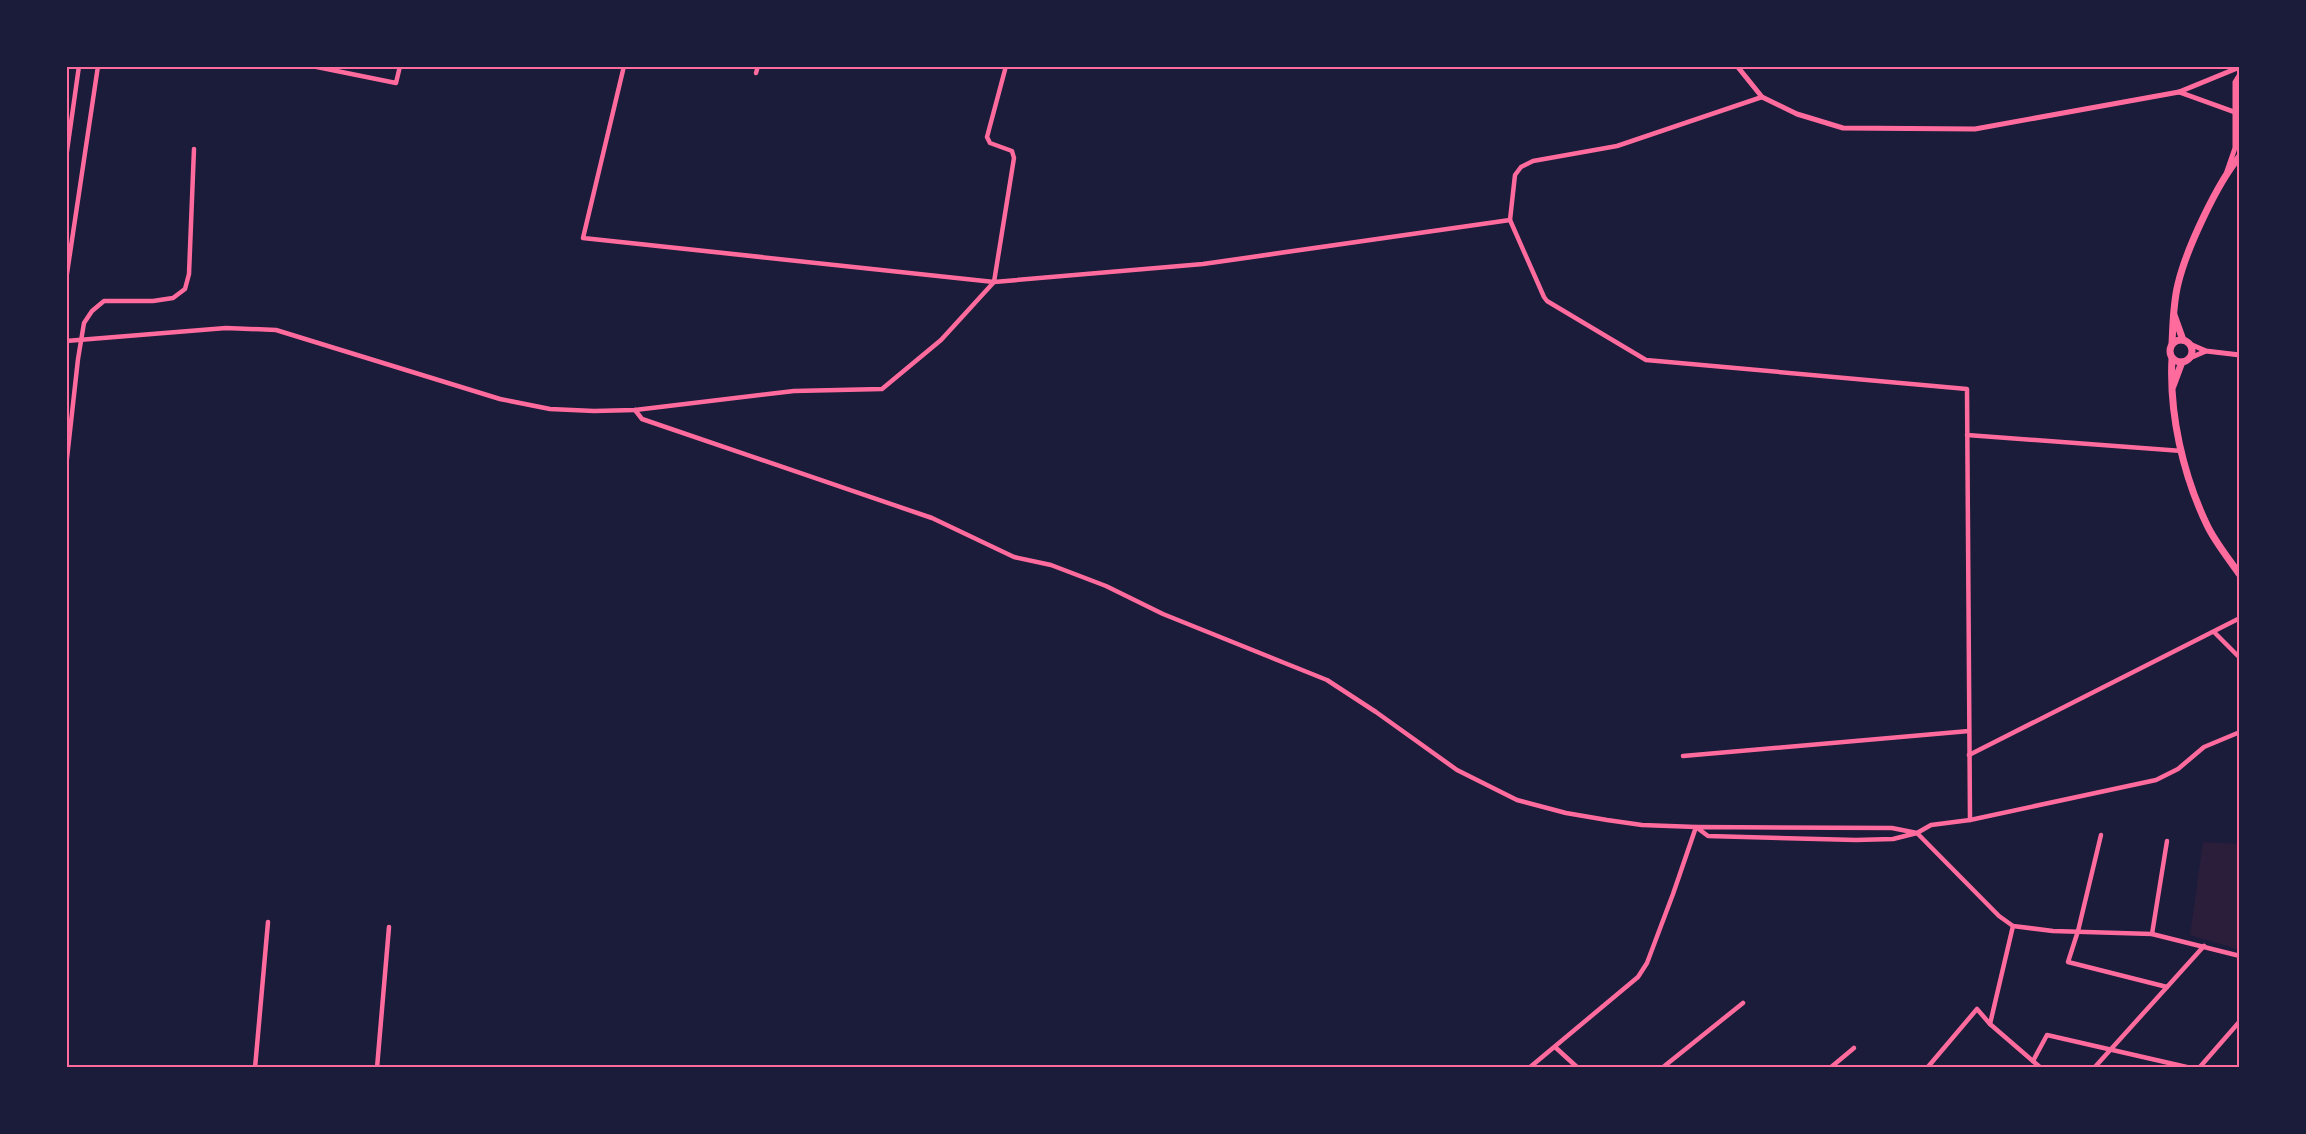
<svg xmlns="http://www.w3.org/2000/svg" width="2306" height="1134" font-family="Barlow,sans-serif">
	<style>
		.green { fill: #2a1e3b }
		.lines { fill: none; stroke-linecap: round; stroke-linejoin: round }
		.minor { stroke: #ff6b9d; stroke-width: 4.5 }
		.tertiary { stroke: #ff6b9d; stroke-width: 5 }
		.primary { stroke: #ff6b9d; stroke-width: 7 }
		.neatline { fill: none; stroke: #ff6b9d; stroke-width: 2 }
	</style>
	<rect width="100%" height="100%" fill="#1b1b3a"/>
	<polygon class="green" points="2203,842 2240,844 2240,950 2190,935"/>
	<g class="lines">
		<g class="minor">
			<polyline points="312,66 396,83 400,66"/>
			<polyline points="624,66 583,238 994,282 1203,264 1510,220"/>
			<polyline points="756,73 758,66"/>
			<polyline points="1762,97 1617,146 1533,161 1521,167 1515,175 1510,220 1544,297 1547,301 1646,360 1967,389 1970,820"/>
			<polyline points="66,158 79,66"/>
			<polyline points="66,280 98,66"/>
			<polyline points="66,341 226,328 276,330 500,399 550,409 594,411 635,410 794,391 882,389 941,340 994,282 1014,158 1012,151 990,143 987,137 1006,66"/>
			<polyline points="635,410 642,419 932,518 1014,557 1051,565 1106,586 1163,614 1327,680 1376,712 1457,770 1517,800 1566,813 1607,820 1642,825 1696,827 1673,894 1647,963 1638,977 1529,1068"/>
			<polyline points="1967,435 2182,451"/>
			<polyline points="66,467 78,359 84,323 92,311 104,301 153,301 173,298 185,289 189,274 194,149"/>
			<polyline points="2214,632 2240,658"/>
			<polyline points="2240,732 2204,747 2178,769 2156,780 1970,820 1931,825 1917,833 1893,839 1856,840 1708,836 1696,827 1892,828 1917,833 1999,916 2013,926 2053,931 2152,934 2240,956"/>
			<polyline points="1969,755 2240,618"/>
			<polyline points="1683,756 1969,731"/>
			<polyline points="2101,835 2078,931 2068,962 2167,987"/>
			<polyline points="2013,926 1990,1024 2041,1068"/>
			<polyline points="2152,934 2167,841"/>
			<polyline points="1555,1047 1578,1068"/>
			<polyline points="2033,1061 2047,1035 2191,1068"/>
			<polyline points="255,1068 268,922"/>
			<polyline points="377,1068 389,927"/>
			<polyline points="1662,1068 1743,1003"/>
			<polyline points="1830,1068 1854,1048"/>
			<polyline points="1927,1068 1977,1009 1990,1024"/>
			<polyline points="2094,1068 2204,946"/>
			<polyline points="2199,1068 2240,1021"/>
		</g>
		<g class="tertiary">
			<polyline points="1737,66 1762,97 1797,114 1843,128 1975,129 2179,92 2240,67"/>
			<polyline points="2179,92 2240,114"/>
			<polyline points="2227,171 2235,148 2235,82 2240,74"/>
			<polyline points="2190,344 2206,351 2240,355"/>
			<polyline points="2190,358 2206,351"/>
		</g>
		<g class="primary">
			<polyline points="2174,315 2183,340"/>
			<circle cx="2181" cy="351" r="11"/>
			<path d="M 2172,344 C 2173,324 2173,304 2178,284 C 2186,250 2217,183 2240,156"/>
			<path d="M 2172,358 C 2169,414 2183,475 2207,525 C 2215,542 2229,559 2240,575"/>
			<polyline points="2173,386 2182,362"/>
		</g>
	</g>
	<rect width="2306" height="1134" fill="none" stroke="#1b1b3a" stroke-width="135"/>
	<rect x="68" y="68" width="2170" height="998" class="neatline"/>
</svg>
